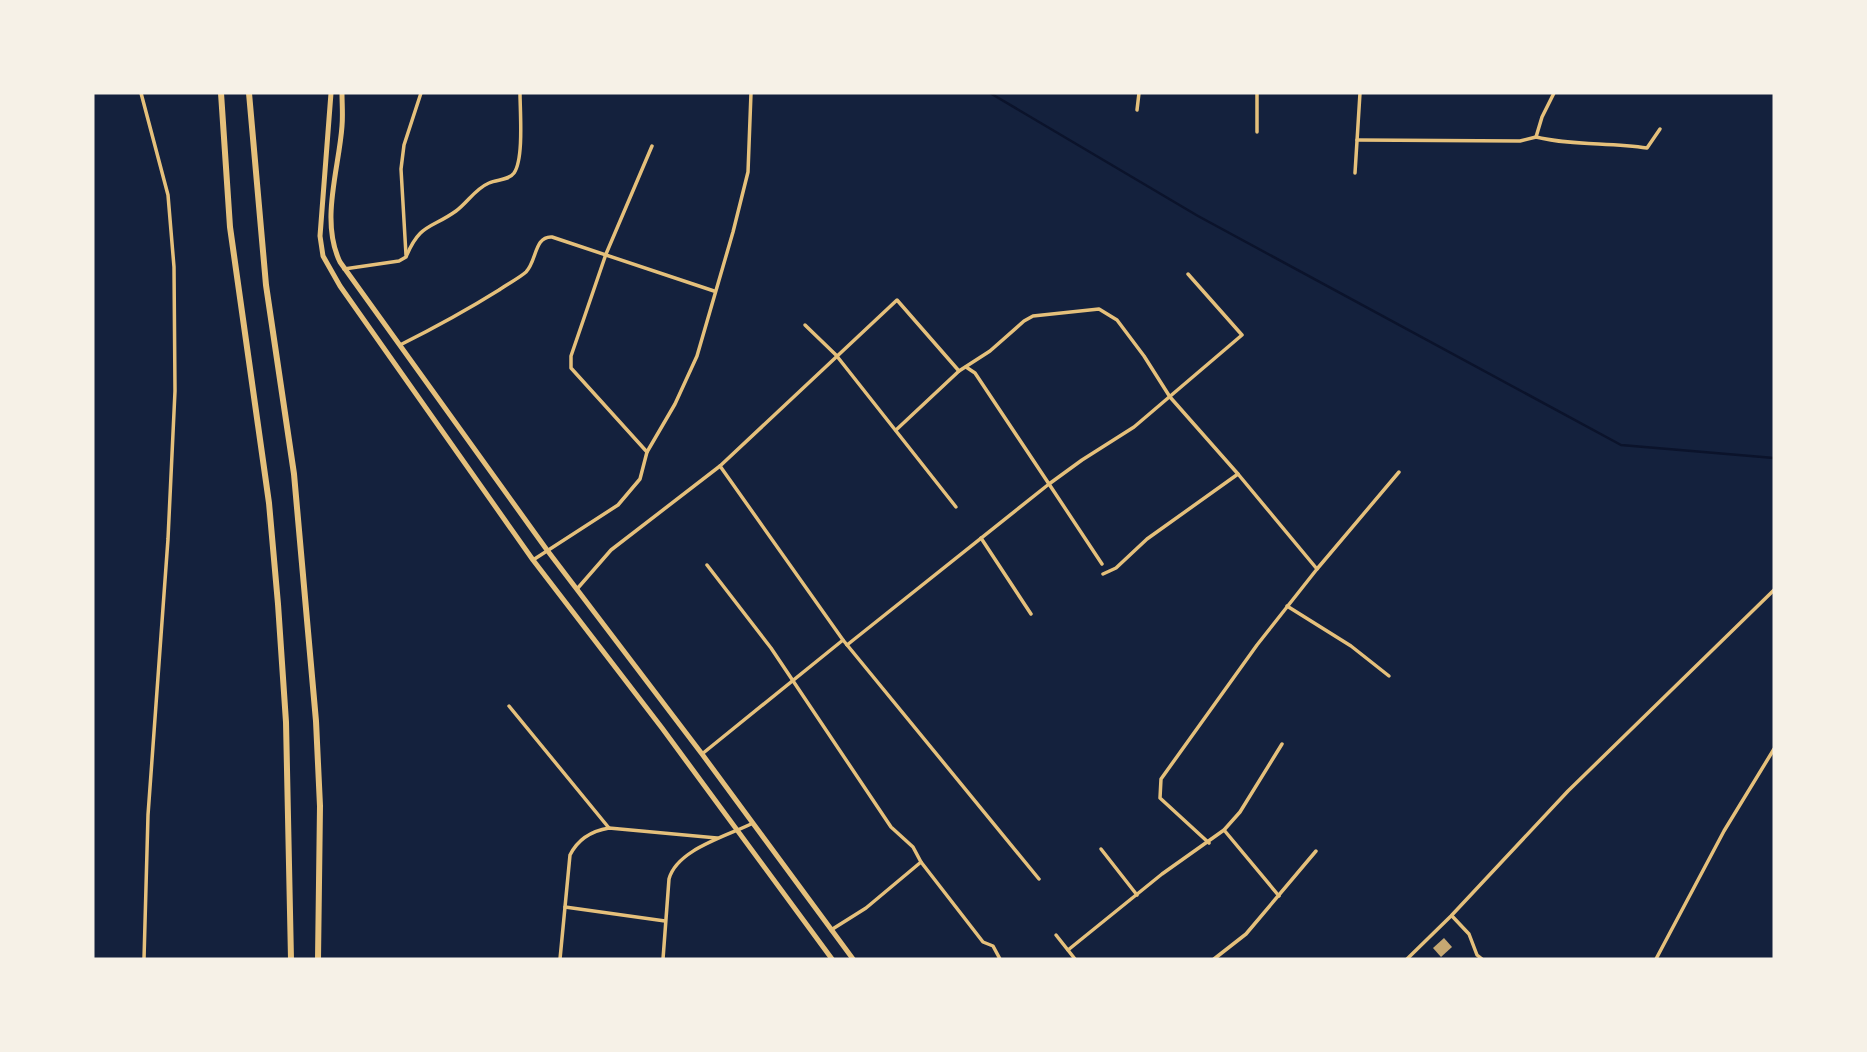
<svg xmlns="http://www.w3.org/2000/svg" width="1867" height="1052" font-family="'Exo 2',sans-serif">
	<style>
		.lines { fill: none; stroke-linecap: round; stroke-linejoin: round }
		.stream { stroke: #0b132b; stroke-width: 2.5 }
		.building { fill: #c6a872 }
		.minor { stroke: #e5c07b; stroke-width: 3.5 }
		.primary { stroke: #e5c07b; stroke-width: 5 }
		.motorway { stroke: #e5c07b; stroke-width: 6 }
	</style>
	<rect width="100%" height="100%" fill="#14213d"/>
	<g class="lines">
		<polyline class="stream" points="990,93 1198,216 1621,445 1774,458"/>
	</g>
	<polygon class="building" points="1444,938 1452,947 1441,957 1433,948"/>
	<g class="lines">
		<g class="minor">
			<polyline points="141,93 168,195 174,267 175,391 168,539 148,815 144,959"/>
			<polyline points="1137,110 1139,93"/>
			<polyline points="1257,132 1257,93"/>
			<path d="M 1536,137 C 1573,146 1609,142 1647,148 L 1660,129"/>
			<polyline points="1357,140 1520,141 1536,137 1542,117 1554,93"/>
			<polyline points="1355,173 1360,93"/>
			<polyline points="406,255 401,169 404,145 421,93"/>
			<path d="M 344,269 L 399,261 L 406,257 C 420,223 431,229 456,211 C 468,202 475,189 489,183 C 497,179 508,181 514,173 C 524,159 520,111 520,93"/>
			<polyline points="805,325 836,355 956,507"/>
			<path d="M 400,345 C 434,328 467,310 499,290 C 507,284 518,279 526,272 C 537,261 534,236 552,237 L 714,291"/>
			<polyline points="966,367 975,373 1049,484 1082,460 1134,427 1242,335 1188,274"/>
			<polyline points="896,430 959,371 990,351 1024,321 1033,316 1099,309 1117,320 1144,356 1170,397 1238,474 1147,539 1116,568 1103,574"/>
			<polyline points="647,452 571,368 571,356 606,254 652,146"/>
			<polyline points="720,466 897,300 959,371"/>
			<polyline points="981,538 1031,614"/>
			<polyline points="533,560 618,505 640,479 647,452 675,404 697,356 733,232 748,172 751,93"/>
			<polyline points="707,565 771,648 891,827 913,847 921,862 983,942 993,946 1000,959"/>
			<polyline points="1317,569 1399,472"/>
			<polyline points="577,589 611,550 720,466 843,640 1039,879"/>
			<polyline points="1287,606 1351,646 1389,676"/>
			<polyline points="847,645 1049,484 1102,564"/>
			<polyline points="509,706 609,828"/>
			<polyline points="702,754 843,640"/>
			<polyline points="1224,830 1279,896"/>
			<polyline points="1209,843 1160,798 1161,779 1257,645 1317,569 1238,474"/>
			<polyline points="1101,849 1137,895"/>
			<polyline points="565,907 665,921"/>
			<polyline points="1452,916 1469,934 1477,955 1482,959"/>
			<polyline points="831,930 866,908 921,862"/>
			<polyline points="1056,935 1075,959"/>
			<polyline points="1068,950 1162,874 1224,830 1240,812 1282,744"/>
			<path d="M 560,959 L 570,855 C 578,839 591,831 609,828 L 717,838"/>
			<path d="M 663,959 L 669,879 C 677,849 728,836 753,823"/>
			<polyline points="1214,959 1246,934 1316,851"/>
			<polyline points="1407,959 1451,916 1568,791 1774,590"/>
			<polyline points="1656,959 1724,831 1774,749"/>
		</g>
		<g class="primary">
			<polyline points="331,93 320,236 323,256 340,286 533,560 662,728 832,959"/>
			<path d="M 342,93 C 342,104 343,115 342,126 C 339,169 320,221 340,262 L 547,550 L 702,754 L 853,959"/>
		</g>
		<g class="motorway">
			<polyline points="221,93 230,227 269,503 278,604 286,722 291,959"/>
			<polyline points="249,93 266,285 294,474 316,721 320,806 318,959"/>
		</g>
	</g>
	<rect width="1867" height="1052" fill="none" stroke="#f6f1e7" stroke-width="189"/>
</svg>
